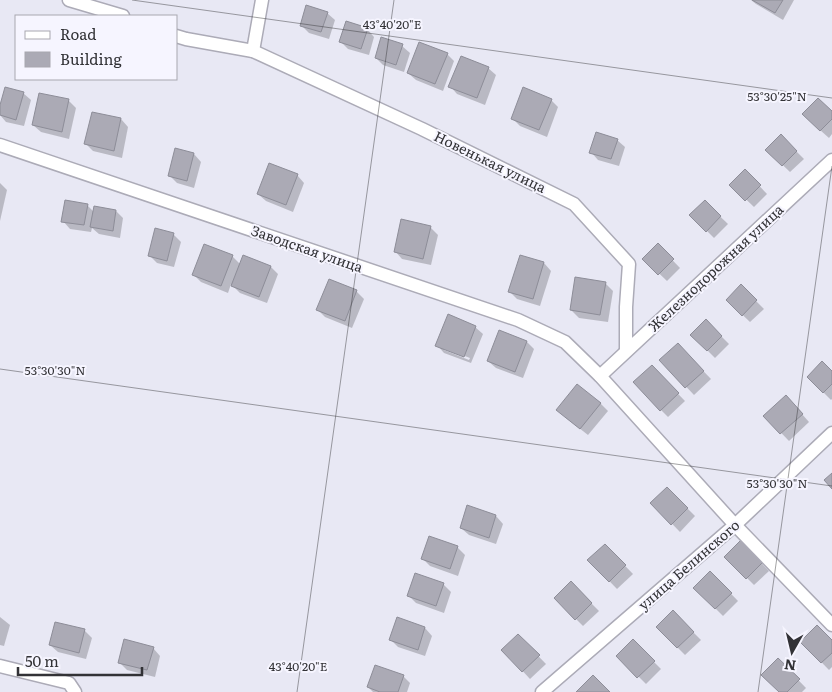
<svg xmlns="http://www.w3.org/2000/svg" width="832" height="692" font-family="Literata,serif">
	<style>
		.shadow { fill: #0003; fill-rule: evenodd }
		.building { fill: #abaab5; stroke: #8d8d98 }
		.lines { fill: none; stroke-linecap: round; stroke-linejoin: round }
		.street-casing { stroke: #acabb7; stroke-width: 15 }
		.street { stroke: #fff; stroke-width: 12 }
		.ticks { fill: none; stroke: #323236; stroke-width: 1; stroke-opacity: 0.45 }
		.labels { text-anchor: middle; stroke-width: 4; stroke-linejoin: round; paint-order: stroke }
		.street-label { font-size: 14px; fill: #323236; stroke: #f6f5ff }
		.ticks-label { font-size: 12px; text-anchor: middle; fill: #323236; stroke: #f6f5ff; stroke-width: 4; stroke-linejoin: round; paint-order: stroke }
	</style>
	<rect width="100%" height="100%" fill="#e8e8f4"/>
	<g class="shadow">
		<polygon points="751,0 794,0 783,20 756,4"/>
		<polygon points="327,13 335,20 329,39 309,33 301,25"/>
		<polygon points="367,29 374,37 369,55 348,49 341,42"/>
		<polygon points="402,46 410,53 404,72 383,65 376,58"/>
		<polygon points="447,54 454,61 443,91 416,80 408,73"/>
		<polygon points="488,68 496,75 485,105 457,94 450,86"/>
		<polygon points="23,93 31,100 24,126 6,122 0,115 0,110"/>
		<polygon points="68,100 76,108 69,139 41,132 33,125"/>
		<polygon points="551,100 558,107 547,137 520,126 512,118"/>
		<polygon points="832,113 832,134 829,138 811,122"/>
		<polygon points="121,119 128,127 122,158 93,151 86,144"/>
		<polygon points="781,136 804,159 790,172 767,150"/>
		<polygon points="617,140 625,147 619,166 598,160 591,152"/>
		<polygon points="194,154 201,162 194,188 177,183 169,175"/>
		<polygon points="745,171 767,194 754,207 731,185"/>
		<polygon points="297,175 304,183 293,212 266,201 258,194"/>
		<polygon points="0,183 7,190 0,221"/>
		<polygon points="705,202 728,224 714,238 691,215"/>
		<polygon points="87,205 94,212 116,211 123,218 120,238 99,234 92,228 91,232 70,229 63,221"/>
		<polygon points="430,227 438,235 431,265 402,259 395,251"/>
		<polygon points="173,234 181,242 174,267 157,263 149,255"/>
		<polygon points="658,245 680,268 667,281 644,259"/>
		<polygon points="232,256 240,264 244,256 271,267 278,274 267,303 240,293 231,284 228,293 201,282 194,275"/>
		<polygon points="544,263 551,271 540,306 517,299 510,292"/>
		<polygon points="605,283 613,291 608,322 579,318 571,310"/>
		<polygon points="741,286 764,309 750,322 727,300"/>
		<polygon points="356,291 364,299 352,328 325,317 318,310"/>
		<polygon points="706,321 729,344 715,358 692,335"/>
		<path d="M 475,327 L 483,334 L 471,363 L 444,353 L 437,345 ZM 444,348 L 470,358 L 469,360 L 444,350 Z"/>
		<polygon points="527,342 534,349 523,378 496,368 488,361"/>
		<polygon points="685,352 711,379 694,395 661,360"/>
		<polygon points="652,367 685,401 668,417 661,410"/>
		<polygon points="832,373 832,399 831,400 808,377"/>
		<polygon points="600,403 608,411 588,435 565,417"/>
		<polygon points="793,404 809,422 789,441 765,416"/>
		<polygon points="667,488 695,516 680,532 652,503"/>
		<polygon points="468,507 496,516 503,524 496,544 469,535 461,528"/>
		<polygon points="741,542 769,571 754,585 726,557"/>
		<polygon points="605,545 633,574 617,589 589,560"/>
		<polygon points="457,547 465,555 458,576 430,566 423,559"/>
		<polygon points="710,572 738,601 723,616 695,588"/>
		<polygon points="571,583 599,611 583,626 555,598"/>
		<polygon points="443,584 451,592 444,613 416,603 409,596"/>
		<polygon points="673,612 701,640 685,655 657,627"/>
		<polygon points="0,617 10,625 4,646 0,645"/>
		<polygon points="397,619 425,628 432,636 425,656 398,647 390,639"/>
		<polygon points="84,630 92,638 86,659 58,652 50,645"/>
		<polygon points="518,635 546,664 530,679 503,650"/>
		<polygon points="633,641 661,669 646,684 618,656"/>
		<polygon points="802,642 832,642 832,667 829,670"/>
		<polygon points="153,648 160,656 155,677 127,670 119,662"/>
		<polygon points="778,659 806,688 802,692 780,692"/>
		<polygon points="403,676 410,683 407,692 373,692 368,687"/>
	</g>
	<g class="building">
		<polygon points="752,0 783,0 775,13"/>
		<polygon points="306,5 328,12 321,32 300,26"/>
		<polygon points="346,21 368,28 361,49 339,42"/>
		<polygon points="381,37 403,44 396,65 375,58"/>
		<polygon points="419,42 448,53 435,84 407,73"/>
		<polygon points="461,56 489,67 477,98 448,87"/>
		<polygon points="5,87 24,92 16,120 0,115 0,105"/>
		<polygon points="523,87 552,99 539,130 511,119"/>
		<polygon points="39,93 69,99 62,132 32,125"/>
		<polygon points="818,98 832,111 832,119 820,131 802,114"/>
		<polygon points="92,112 121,118 114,151 84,144"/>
		<polygon points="596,132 618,139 611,159 589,153"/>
		<polygon points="781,134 797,151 782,166 765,150"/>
		<polygon points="175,148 194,153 187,181 168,176"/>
		<polygon points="269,163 298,174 286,205 257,194"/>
		<polygon points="745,169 761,185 745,201 729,185"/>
		<polygon points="65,200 88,204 84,225 61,222"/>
		<polygon points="705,200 721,216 706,232 689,215"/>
		<polygon points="94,206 116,210 113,231 90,227"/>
		<polygon points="401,219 431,226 423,259 394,252"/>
		<polygon points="155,228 174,233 167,261 148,256"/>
		<polygon points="658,243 674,259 658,275 642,259"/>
		<polygon points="204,244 233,255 221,286 192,275"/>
		<polygon points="243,255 271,266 259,297 231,286"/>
		<polygon points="520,255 544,262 533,299 508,292"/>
		<polygon points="575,277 606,282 600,315 570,310"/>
		<polygon points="329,279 357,290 345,321 316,310"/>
		<polygon points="741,284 757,300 742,316 726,300"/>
		<polygon points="448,314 476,326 464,357 435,346"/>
		<polygon points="706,319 722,336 707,351 690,335"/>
		<polygon points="499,330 527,341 515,372 487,361"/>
		<polygon points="678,343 704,371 685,388 659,360"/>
		<polygon points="822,361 832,371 832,384 823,393 807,377"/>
		<polygon points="652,365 679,393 660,411 633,382"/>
		<polygon points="577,384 601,403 580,429 556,410"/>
		<polygon points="786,395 803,414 780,434 763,416"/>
		<polygon points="832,473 832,489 824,480"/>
		<polygon points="667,487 688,508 671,525 650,503"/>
		<polygon points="467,505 496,515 489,538 460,528"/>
		<polygon points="429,536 458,546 450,569 421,559"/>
		<polygon points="741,540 763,562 746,579 724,557"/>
		<polygon points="605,544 626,565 609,582 587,560"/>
		<polygon points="710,571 732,593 715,609 693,588"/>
		<polygon points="415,573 444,583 436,606 407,596"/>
		<polygon points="571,581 592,603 575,620 554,598"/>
		<polygon points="673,610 694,632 677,648 656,627"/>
		<polygon points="397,617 425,627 418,650 389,640"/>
		<polygon points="55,622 85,629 79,653 49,645"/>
		<polygon points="817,625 832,640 832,653 821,663 800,642"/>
		<polygon points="518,634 540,655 522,672 501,650"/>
		<polygon points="124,639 154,647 147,670 118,663"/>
		<polygon points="633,639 655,661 637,678 616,656"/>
		<polygon points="778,658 800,679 787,692 779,692 761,675"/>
		<polygon points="375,665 404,675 398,692 380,692 367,687"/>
		<polygon points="593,675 610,692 576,692"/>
	</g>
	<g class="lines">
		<g class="street-casing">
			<g id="street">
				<polyline points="69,0 123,16"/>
				<polyline points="176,36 186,39 253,51 422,129 574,204 629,264 626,307 626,351"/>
				<polyline points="253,51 262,0"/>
				<polyline points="0,145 518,320 565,342 600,376 735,525 832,625"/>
				<polyline points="600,376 832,160"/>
				<polyline points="0,666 69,683 75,692"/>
				<polyline points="542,692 735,525 832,433"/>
			</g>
		</g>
		<use href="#street" class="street"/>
	</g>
	<path class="ticks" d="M 132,0 L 832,98M 0,369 L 832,486M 297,692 L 394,0M 758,692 L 832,166"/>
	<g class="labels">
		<g class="street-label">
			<text transform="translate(490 162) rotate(26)" y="5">Новенькая улица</text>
			<text transform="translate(307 249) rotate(19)" y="5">Заводская улица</text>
			<text transform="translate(716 268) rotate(-43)" y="5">Железнодорожная улица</text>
			<text transform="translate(689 565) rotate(-41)" y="5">улица Белинского</text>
		</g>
	</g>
	<g class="ticks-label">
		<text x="392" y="29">43°40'20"E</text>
		<text x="777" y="101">53°30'25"N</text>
		<text x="55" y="375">53°30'30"N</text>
		<text x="777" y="488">53°30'30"N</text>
		<text x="298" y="671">43°40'20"E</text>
	</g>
	<rect x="15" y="15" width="162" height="65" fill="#f6f5ff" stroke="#a8a7af"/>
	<rect x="25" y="31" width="25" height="8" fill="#ffffff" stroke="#a8a7af"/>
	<text x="60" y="40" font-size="15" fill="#323236">Road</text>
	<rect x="25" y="52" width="25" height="15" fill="#abaab5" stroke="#a8a7af"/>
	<text x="60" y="65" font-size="15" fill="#323236">Building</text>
	<g transform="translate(792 652) rotate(188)" stroke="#f6f5ff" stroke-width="4" paint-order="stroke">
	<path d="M0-4L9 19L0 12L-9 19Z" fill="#323236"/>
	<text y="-8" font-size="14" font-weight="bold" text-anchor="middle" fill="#323236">N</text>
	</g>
	<path d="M18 667v8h124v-8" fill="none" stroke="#323236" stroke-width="2.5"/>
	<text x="25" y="667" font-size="15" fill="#323236" stroke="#f6f5ff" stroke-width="4" paint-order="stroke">50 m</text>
</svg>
